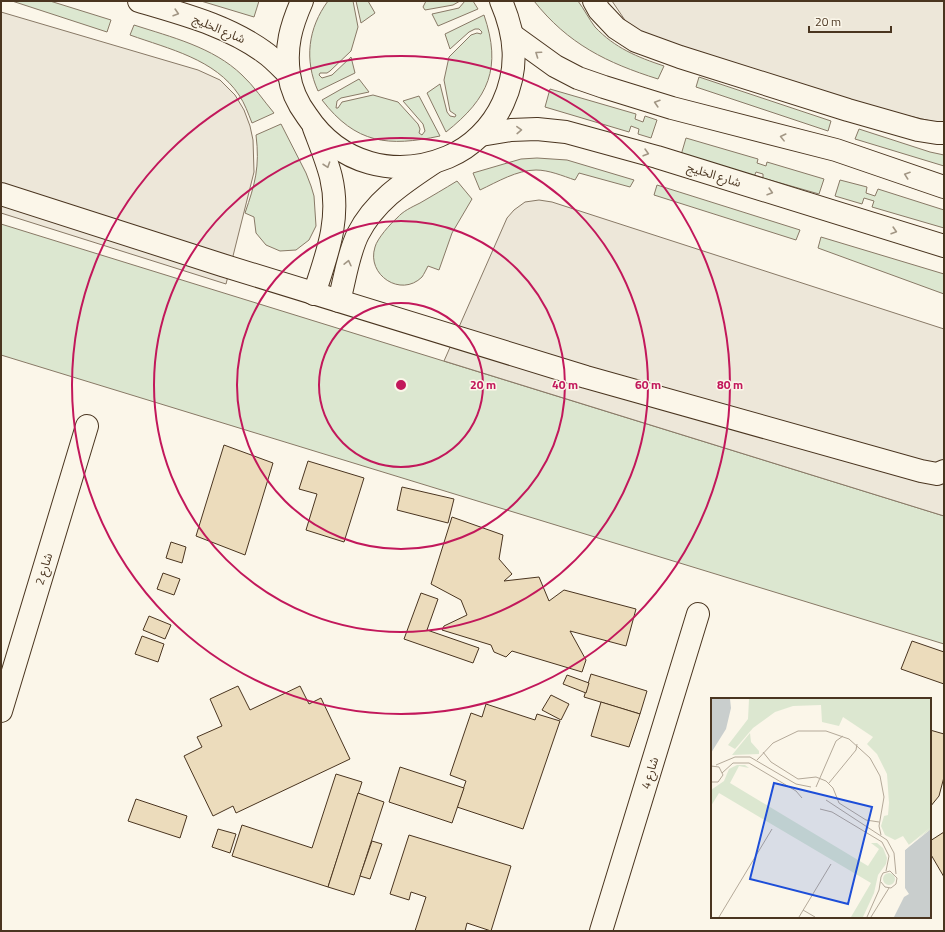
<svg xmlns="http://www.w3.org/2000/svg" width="945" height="932" font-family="'Titillium Web','Noto Sans Arabic',sans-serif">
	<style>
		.green { fill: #dce7d0; stroke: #887966 }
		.parking { fill: #ede7d9; stroke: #887966 }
		.building { fill: #ecdcbc; stroke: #4a3520 }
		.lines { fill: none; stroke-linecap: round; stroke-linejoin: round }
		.minor-casing { stroke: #4a3520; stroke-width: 24 }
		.major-casing { stroke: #4a3520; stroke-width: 24 }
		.minor { stroke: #fbf6e9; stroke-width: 22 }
		.major { stroke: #fbf6e9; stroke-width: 22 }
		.oneway { stroke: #a29684 }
		.ring { fill: none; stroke: #c2185b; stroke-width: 2 }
		.labels { text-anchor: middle; stroke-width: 3; stroke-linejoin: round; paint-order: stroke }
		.street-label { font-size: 12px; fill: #4a3520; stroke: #fbf6e9 }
		.inset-road { fill: none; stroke: #b4a999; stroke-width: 1 }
		.view { fill: #1d4ed8; fill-opacity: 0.15; stroke: #1d4ed8; stroke-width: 2 }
		.inset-edge { fill: none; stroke: #4a3520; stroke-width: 2 }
		.centre { fill: #c2185b; stroke: #fbf6e9; stroke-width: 2 }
		.ring-label { font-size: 12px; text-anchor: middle; font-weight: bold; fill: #c2185b; stroke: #fbf6e9; stroke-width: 3; stroke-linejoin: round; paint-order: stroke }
	</style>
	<rect width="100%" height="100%" fill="#fbf6e9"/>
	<g class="green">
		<polygon points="12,1 50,1 111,20 107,32"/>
		<polygon points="201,1 259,1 254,17"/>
		<path d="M 328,1 L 353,1 L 358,27 L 351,51 L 330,71 L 327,73 L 320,73 L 319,75 L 322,78 L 332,75 L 351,57 L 355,73 L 318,91 C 304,60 308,28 328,1 Z"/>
		<polygon points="356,1 368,1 375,13 361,23"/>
		<polygon points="426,1 460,1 453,5 425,10 423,7"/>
		<polygon points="465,1 473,1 478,9 438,26 432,14 459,8"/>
		<path d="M 534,1 L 578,1 C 584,9 589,19 595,27 C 615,48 637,57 664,66 L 658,79 C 607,63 568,44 534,1 Z"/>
		<path d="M 484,15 C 502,68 489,98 446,132 L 427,93 L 440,84 L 447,112 L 450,116 L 455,117 L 456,115 L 450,111 L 444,80 L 449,57 L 471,35 L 477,33 L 481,34 L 482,32 L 479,29 L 475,29 L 469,32 L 450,49 L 445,34 Z"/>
		<path d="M 134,25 C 171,37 213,47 242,75 C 254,86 263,100 274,113 L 252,123 C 248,113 245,104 239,95 C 215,59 169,49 130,35 Z"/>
		<polygon points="699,77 831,121 828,131 696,87"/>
		<path d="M 359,79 L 369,92 L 341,98 L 337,101 L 336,108 L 338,108 L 342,102 L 373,95 L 398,102 L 418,124 L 420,129 L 419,133 L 422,135 L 425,131 L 423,124 L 403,101 L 419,96 L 440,136 C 388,147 356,144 322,100 Z"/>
		<polygon points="550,89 636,114 635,119 643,122 645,116 657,120 651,138 638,134 639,129 631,126 629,132 545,107"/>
		<path d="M 281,124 L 306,173 L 311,186 L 314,196 L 316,226 L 309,240 L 296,250 L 280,251 L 266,245 L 256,233 L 254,217 L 245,213 C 255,184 260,167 256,135 Z"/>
		<polygon points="859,129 930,152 944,155 944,166 855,139"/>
		<polygon points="686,138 758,159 757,163 766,166 767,162 824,179 819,194 763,178 763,174 756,172 754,177 681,155"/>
		<path d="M 537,158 L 567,160 L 634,180 L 630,187 L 579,173 L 575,180 C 563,176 549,170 536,170 C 517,170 497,182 480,190 L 473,173 L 521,159 Z"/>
		<polygon points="840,180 867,187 866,193 875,196 878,189 944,210 944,228 872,207 874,201 864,198 862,204 835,196"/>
		<path d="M 457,181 L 472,199 L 452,233 L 439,270 L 428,266 C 426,270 424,274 422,277 C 401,298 366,275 375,247 C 377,239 390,224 397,218 C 403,211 412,207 420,203 C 432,196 444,189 457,181 Z"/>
		<polygon points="657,185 800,230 796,240 654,195"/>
		<polygon points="1,224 944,516 944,644 1,355"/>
		<polygon points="821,237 944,274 944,294 818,248"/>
	</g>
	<g class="parking">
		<polygon points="612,1 944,1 944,124 796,90 631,29"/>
		<polygon points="1,12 198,70 220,80 235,95 244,110 250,126 253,140 254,172 226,284 1,213"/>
		<polygon points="539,200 552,202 944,329 944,516 444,361 507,218 514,210 525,202"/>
	</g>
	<g class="building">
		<polygon points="224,445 273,463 245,555 196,536"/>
		<polygon points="308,461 364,478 344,542 306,530 317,494 299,489"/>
		<polygon points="402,487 454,499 448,523 397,510"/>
		<polygon points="452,517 503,535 499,559 512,574 504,581 539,577 549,601 564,590 636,609 626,646 570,631 586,660 582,672 512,651 506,657 494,652 491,645 442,630 444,626 467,615 461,600 431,584"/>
		<polygon points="171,542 186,547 182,563 166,558"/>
		<polygon points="163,573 180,579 174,595 157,589"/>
		<polygon points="421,593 438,599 427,630 479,648 473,663 404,639"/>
		<polygon points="149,616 171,625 165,639 143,630"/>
		<polygon points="142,636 164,644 158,662 135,654"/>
		<polygon points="912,641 944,652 944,684 901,669"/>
		<polygon points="591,674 647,691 640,714 584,697"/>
		<polygon points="567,675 589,683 586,693 563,684"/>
		<polygon points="238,686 250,710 300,686 309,704 321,698 350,759 236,813 233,806 213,816 184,756 202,747 197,737 222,726 210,699"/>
		<polygon points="551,695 569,704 561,720 542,710"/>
		<polygon points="601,702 640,714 629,747 591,736"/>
		<polygon points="486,704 535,720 537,714 560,721 523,829 457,807 466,781 450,775 471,713 482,717"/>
		<polygon points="930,730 944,734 944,777 939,796 930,807"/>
		<polygon points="400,767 464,788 452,823 389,802"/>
		<polygon points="336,774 362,782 328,887 232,856 242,825 312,848"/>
		<polygon points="358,793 384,802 354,895 328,887"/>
		<polygon points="136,799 187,816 180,838 128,821"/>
		<polygon points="218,829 236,834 230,853 212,847"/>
		<polygon points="944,832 944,877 930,853 930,841"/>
		<polygon points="409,835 511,866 491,931 467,923 465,931 415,931 426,897 411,892 409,900 390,894"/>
		<polygon points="372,841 382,844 370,879 360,876"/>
	</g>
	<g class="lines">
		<g class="minor-casing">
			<g id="minor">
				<polyline points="594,1 599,10 616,28 636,41 680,57 848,110 918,130 937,133 944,133"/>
				<polyline points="1,194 222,265 586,377 921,471 937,474 944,471"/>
				<path d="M 314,294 C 327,254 341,219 331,177 C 327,161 320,144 314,128"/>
				<path d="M 339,301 C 345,279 348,254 358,234 C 375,201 403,183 433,163"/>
				<polyline points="1,711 87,426"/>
				<polyline points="601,931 698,614"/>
			</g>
		</g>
		<g class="major-casing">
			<g id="major">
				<path d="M 139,1 C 182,14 227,25 264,52 C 273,58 281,67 289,75"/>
				<path d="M 302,1 C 291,26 285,47 289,74 C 291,89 298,104 307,116 C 339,164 395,179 448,157 C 472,147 492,127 503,103 C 519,68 516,36 501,1"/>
				<polyline points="512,35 555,66 578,78 604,87 672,108 836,150 944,187"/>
				<polyline points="481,135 511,130 537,129 566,132 657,157 944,246"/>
			</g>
		</g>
		<use href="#minor" class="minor"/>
		<use href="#major" class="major"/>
	</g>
	<defs><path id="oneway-chevron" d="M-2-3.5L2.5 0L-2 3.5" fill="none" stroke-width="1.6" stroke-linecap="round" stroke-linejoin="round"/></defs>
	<g class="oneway">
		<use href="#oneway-chevron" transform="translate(176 13) rotate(17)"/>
		<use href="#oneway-chevron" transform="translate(538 54) rotate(-145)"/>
		<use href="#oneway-chevron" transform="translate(657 103) rotate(-163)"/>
		<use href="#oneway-chevron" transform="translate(519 130) rotate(-2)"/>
		<use href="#oneway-chevron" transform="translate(783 137) rotate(-166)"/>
		<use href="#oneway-chevron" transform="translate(646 153) rotate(16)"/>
		<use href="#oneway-chevron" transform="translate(327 165) rotate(71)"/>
		<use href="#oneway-chevron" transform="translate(907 175) rotate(-161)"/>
		<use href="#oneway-chevron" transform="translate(770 192) rotate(17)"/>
		<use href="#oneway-chevron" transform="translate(894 231) rotate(17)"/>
		<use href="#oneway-chevron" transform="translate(348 263) rotate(-77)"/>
	</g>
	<g class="ring">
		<circle cx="401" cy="385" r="82"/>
		<circle cx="401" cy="385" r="164"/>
		<circle cx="401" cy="385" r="247"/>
		<circle cx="401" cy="385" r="329"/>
	</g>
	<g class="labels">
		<g class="street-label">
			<text transform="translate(219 29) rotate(23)" y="4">شارع الخليج</text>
			<text transform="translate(714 175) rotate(17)" y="4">شارع الخليج</text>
			<text transform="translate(44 569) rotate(-73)" y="4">شارع 2</text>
			<text transform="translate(650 773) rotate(-73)" y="4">شارع 4</text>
		</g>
	</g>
	<g transform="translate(711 698)">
		<rect width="220" height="220" fill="#fbf6e9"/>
		<path d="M 38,1 L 220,1 L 220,131 L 198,147 L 192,138 L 184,142 L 174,137 L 170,128 L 173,118 L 177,117 L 178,105 L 176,76 L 166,56 L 156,46 L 162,39 L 132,19 L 128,28 L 111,24 L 110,7 L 82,8 L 64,14 L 42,30 L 24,51 L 17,47 L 37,21 ZM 39,35 L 40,44 L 48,53 L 48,56 L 21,57 ZM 26,67 L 34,67 L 38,70 L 28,68 L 19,85 L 157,168 L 168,151 L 160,145 L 166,145 L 172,150 L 176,160 L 175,166 L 167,177 L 163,195 L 152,219 L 140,219 L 160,185 L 8,95 L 0,108 L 0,92 L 13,83 L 18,71 ZM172 181a6 6 0 1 1 12 0a6 6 0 1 1-12 0Z" fill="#dce7d0"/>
		<path d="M 0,1 L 19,1 L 20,10 L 15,31 L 0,55 ZM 220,131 L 220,219 L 183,219 L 193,199 L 198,196 L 194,190 L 194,152 Z" fill="#c9cecd"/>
		<path d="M 220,129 L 194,152 L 194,190 L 193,151 Z" fill="#fbf6e9"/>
		<path class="inset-road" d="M 52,54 L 60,64 L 87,81 L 105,79 L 115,83 L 122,90 L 128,105 L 155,122 L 168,124M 46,62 L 62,45 L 87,33 L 115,33 L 138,41 L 159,60 L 169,78 L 173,99 L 168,128 L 170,137M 5,67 L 24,59 L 39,59 L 85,86 L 100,89M 0,68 L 8,69 L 12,77 L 7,84 L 0,84M 11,75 L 22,65 L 38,65 L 85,93 L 91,100M 118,85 L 145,52 L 146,46M 105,89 L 125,43 L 132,38M 115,102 L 176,142 L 183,155 L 185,176M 109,111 L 121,114 L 171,144 L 178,158 L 175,173M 92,212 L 104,219M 8,219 L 61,131M 88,219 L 120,166M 156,219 L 168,192 L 170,179 L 172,175 L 179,173 L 186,180 L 185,186 L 180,190 L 174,189 L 170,184M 160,219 L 178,190"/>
		<path class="view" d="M 63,85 L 161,109 L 137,206 L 39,181 Z"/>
		<rect width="220" height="220" class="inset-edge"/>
	</g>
	<circle cx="401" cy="385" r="6" class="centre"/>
	<g class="ring-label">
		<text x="483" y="389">20 m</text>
		<text x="565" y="389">40 m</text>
		<text x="648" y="389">60 m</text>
		<text x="730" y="389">80 m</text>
	</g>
	<rect width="945" height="932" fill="none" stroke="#4a3520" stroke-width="4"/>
	<path d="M809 26v6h82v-6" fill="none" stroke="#4a3520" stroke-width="2"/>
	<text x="815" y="26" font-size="12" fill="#4a3520" stroke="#fbf6e9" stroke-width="3" paint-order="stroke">20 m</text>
</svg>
